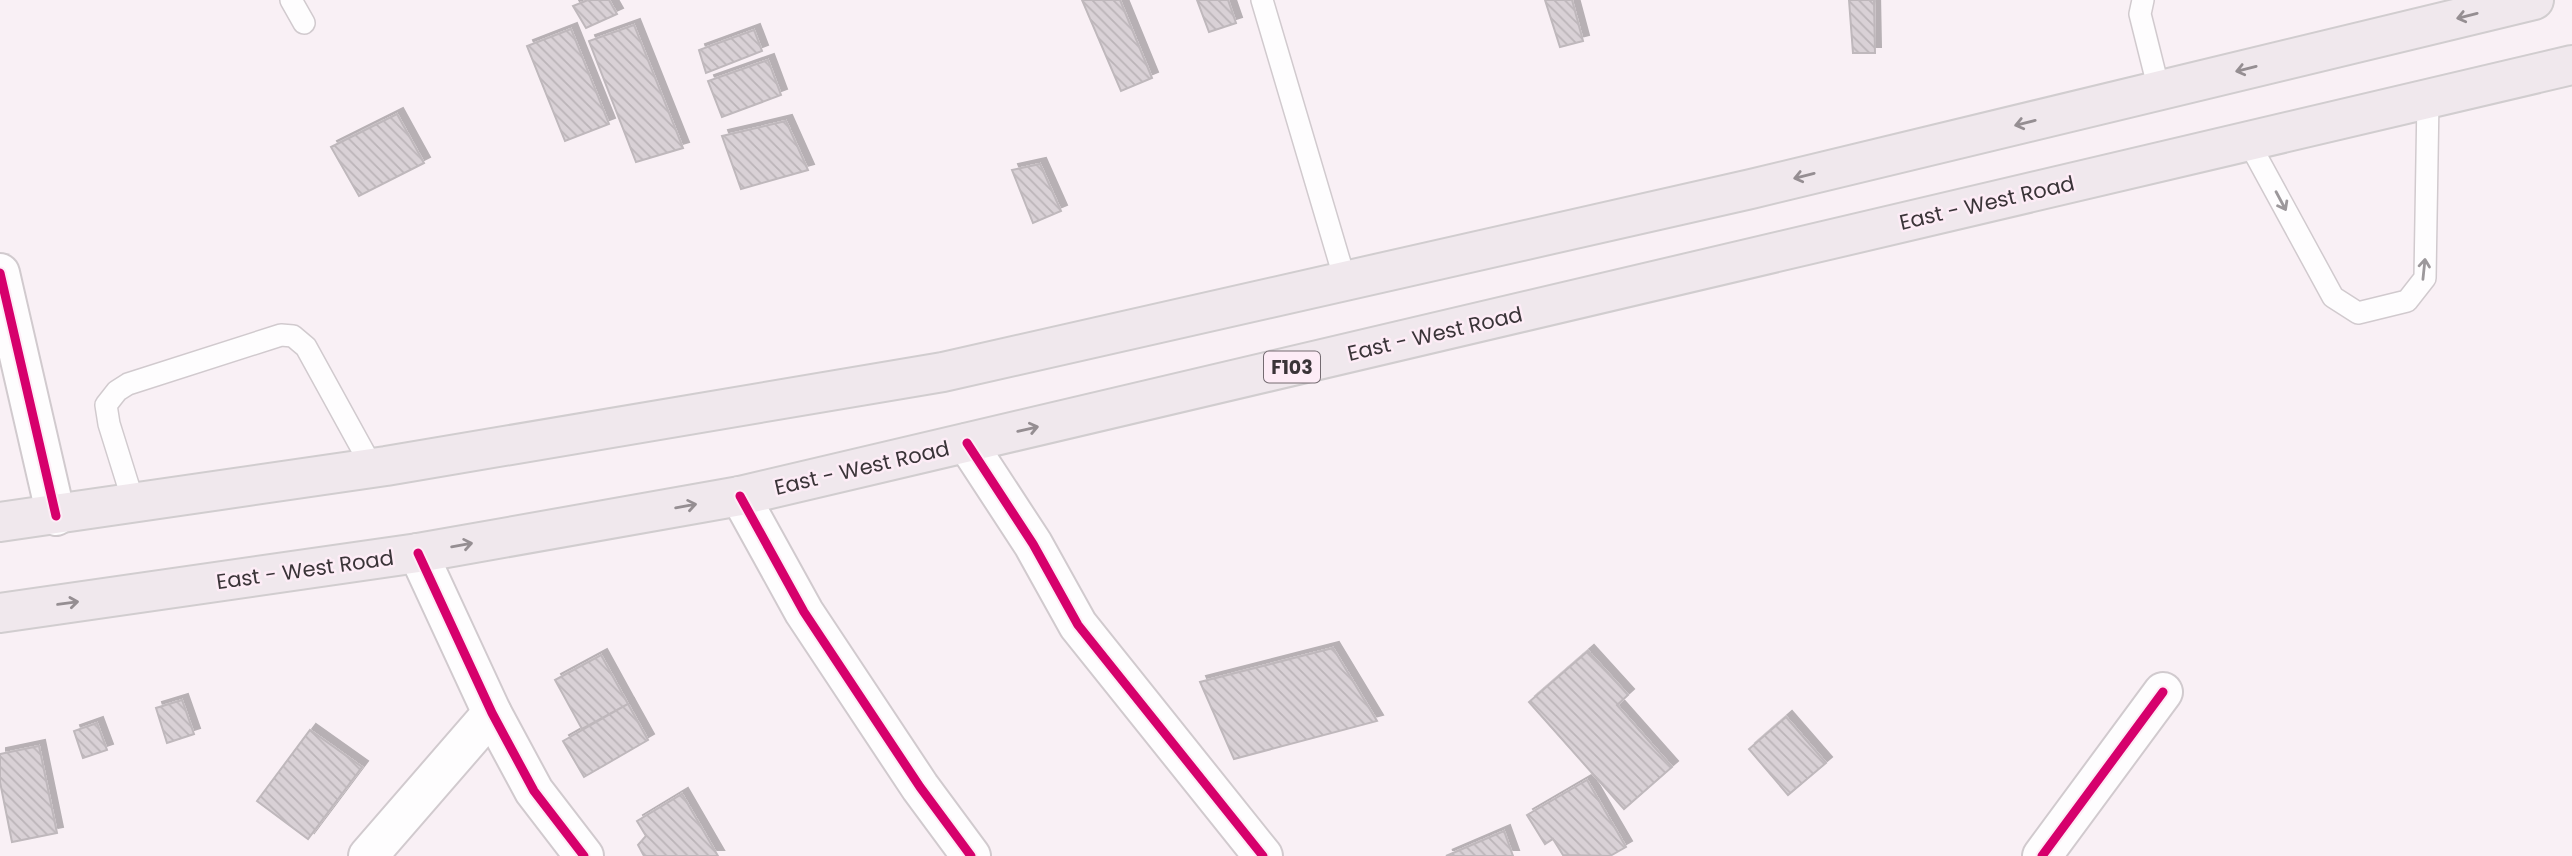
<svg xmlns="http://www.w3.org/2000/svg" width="2572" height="856" font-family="Poppins,sans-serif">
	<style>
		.building { fill: url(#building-back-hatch); stroke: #bfb8bc; stroke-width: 2; filter: url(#shadow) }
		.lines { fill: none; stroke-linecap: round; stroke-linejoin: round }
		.lane-casing { stroke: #d1cace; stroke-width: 24 }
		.street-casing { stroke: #d1cace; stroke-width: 42 }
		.primary-casing { stroke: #d1cdcf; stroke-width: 42 }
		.lane { stroke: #fefdfe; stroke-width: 21 }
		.street { stroke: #fefdfe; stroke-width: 38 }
		.primary { stroke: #f0e8ed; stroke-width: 38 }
		.cycleway-casing { stroke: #fdecf6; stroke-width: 13 }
		.cycleway { stroke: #d6006c; stroke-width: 9 }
		.oneway { stroke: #958e92 }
		.oneway2 { stroke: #9c989b }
		.labels { text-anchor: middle; stroke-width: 5; stroke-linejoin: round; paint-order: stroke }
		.shield { fill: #fdecf6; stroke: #746b71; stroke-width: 2 }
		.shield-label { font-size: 19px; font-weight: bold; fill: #3a3438 }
		.street-label { font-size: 21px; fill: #3a3438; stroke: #fdecf6 }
	</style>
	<defs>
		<pattern id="building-back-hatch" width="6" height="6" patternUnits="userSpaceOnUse" patternTransform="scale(1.75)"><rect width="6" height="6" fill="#d9d1d6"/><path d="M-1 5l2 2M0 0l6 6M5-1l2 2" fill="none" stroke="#bbb4b8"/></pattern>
		<filter id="shadow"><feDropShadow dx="6" dy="-6" stdDeviation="0" flood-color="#0004"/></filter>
	</defs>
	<rect width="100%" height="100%" fill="#f9f0f5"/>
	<g class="building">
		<polygon points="588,0 609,0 617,14 586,28 573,6"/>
		<polygon points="1082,0 1120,0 1152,78 1121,91"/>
		<polygon points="1197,0 1228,0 1236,23 1209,32"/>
		<polygon points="1545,0 1572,0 1583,41 1560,47"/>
		<polygon points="1849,0 1874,0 1875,53 1853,53"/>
		<polygon points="634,25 683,148 636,162 589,41"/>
		<polygon points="571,29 609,124 565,141 527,46"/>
		<polygon points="754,30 762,51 706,73 699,50"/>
		<polygon points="768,60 781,95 722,117 708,81"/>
		<polygon points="397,114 424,163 359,196 331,147"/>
		<polygon points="786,121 808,170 741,189 722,136"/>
		<polygon points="1040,164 1061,211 1033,223 1012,170"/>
		<polygon points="1333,648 1377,721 1234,759 1200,682"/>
		<polygon points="1588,651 1628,695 1617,705 1672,767 1624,809 1529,702"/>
		<polygon points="601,655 628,704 582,729 555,680"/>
		<polygon points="182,700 194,734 167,743 156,708"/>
		<polygon points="628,704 648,740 584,777 563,741"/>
		<polygon points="1786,717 1826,763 1788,795 1749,749"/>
		<polygon points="97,723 107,750 83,758 74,731"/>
		<polygon points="310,730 362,767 308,839 257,801"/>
		<polygon points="39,746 57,833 12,842 0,782 0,754"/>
		<polygon points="1587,780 1626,847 1610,856 1563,855 1553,839 1545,844 1527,815"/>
		<polygon points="682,794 718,856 644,856 638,845 646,836 637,821"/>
		<polygon points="1504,831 1513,856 1446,856"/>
	</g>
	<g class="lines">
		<g class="lane-casing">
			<g id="lane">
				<polyline points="291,0 304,23"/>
				<polyline points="1262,0 1345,280"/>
				<polyline points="2143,0 2140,14 2159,90"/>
				<polyline points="2248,141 2333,297 2358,313 2407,301 2425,278 2428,99"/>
				<polyline points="134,504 109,424 106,405 117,391 128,384 281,335 293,336 306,347 372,467"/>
			</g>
		</g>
		<g class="street-casing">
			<g id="street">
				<polyline points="0,273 56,516"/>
				<polyline points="967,443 1033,544 1078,625 1263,856"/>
				<polyline points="740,496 804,612 920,787 971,856"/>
				<polyline points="418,553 492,713 534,791 584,856"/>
				<polyline points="368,856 492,713"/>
				<polyline points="2042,856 2163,692"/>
			</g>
		</g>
		<g class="primary-casing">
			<g id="primary">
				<polyline points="0,522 386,466 943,372 1751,189 2534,0"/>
				<polyline points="0,613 418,553 740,496 2572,65"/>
			</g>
		</g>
		<use href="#lane" class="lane"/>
		<use href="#street" class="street"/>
		<use href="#primary" class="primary"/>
		<g class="cycleway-casing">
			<g id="cycleway">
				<polyline points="0,273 56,516"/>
				<polyline points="967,443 1033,544 1078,625 1263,856"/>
				<polyline points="740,496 804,612 920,787 971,856"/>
				<polyline points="418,553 492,713 534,791 584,856"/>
				<polyline points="2042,856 2163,692"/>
			</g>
		</g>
		<use href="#cycleway" class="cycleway"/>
	</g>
	<defs><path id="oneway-shaft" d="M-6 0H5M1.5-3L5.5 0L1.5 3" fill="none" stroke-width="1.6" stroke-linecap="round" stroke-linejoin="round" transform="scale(1.75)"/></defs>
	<g class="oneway">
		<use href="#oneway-shaft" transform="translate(2467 16) rotate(166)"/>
		<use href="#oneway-shaft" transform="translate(2246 69) rotate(166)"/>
		<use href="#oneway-shaft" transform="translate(2025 123) rotate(166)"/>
		<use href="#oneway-shaft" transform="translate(1804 176) rotate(166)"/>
		<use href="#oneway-shaft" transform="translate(1028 429) rotate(-13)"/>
		<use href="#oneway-shaft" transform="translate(686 506) rotate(-10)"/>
		<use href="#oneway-shaft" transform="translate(462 545) rotate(-10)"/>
		<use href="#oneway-shaft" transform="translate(68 603) rotate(-8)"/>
	</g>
	<g class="oneway2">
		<use href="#oneway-shaft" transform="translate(2281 201) rotate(62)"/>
		<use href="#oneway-shaft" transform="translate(2424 269) rotate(-84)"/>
	</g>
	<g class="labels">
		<rect class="shield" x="1264" y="351.5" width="56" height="31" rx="5"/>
		<g class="shield-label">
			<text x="1292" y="374">F103</text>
		</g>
		<g class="street-label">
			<text transform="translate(1987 203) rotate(-13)" y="7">East - West Road</text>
			<text transform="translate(1435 334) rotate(-13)" y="7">East - West Road</text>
			<text transform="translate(862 468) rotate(-13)" y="7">East - West Road</text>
			<text transform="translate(305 570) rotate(-8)" y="7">East - West Road</text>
		</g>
	</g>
</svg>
